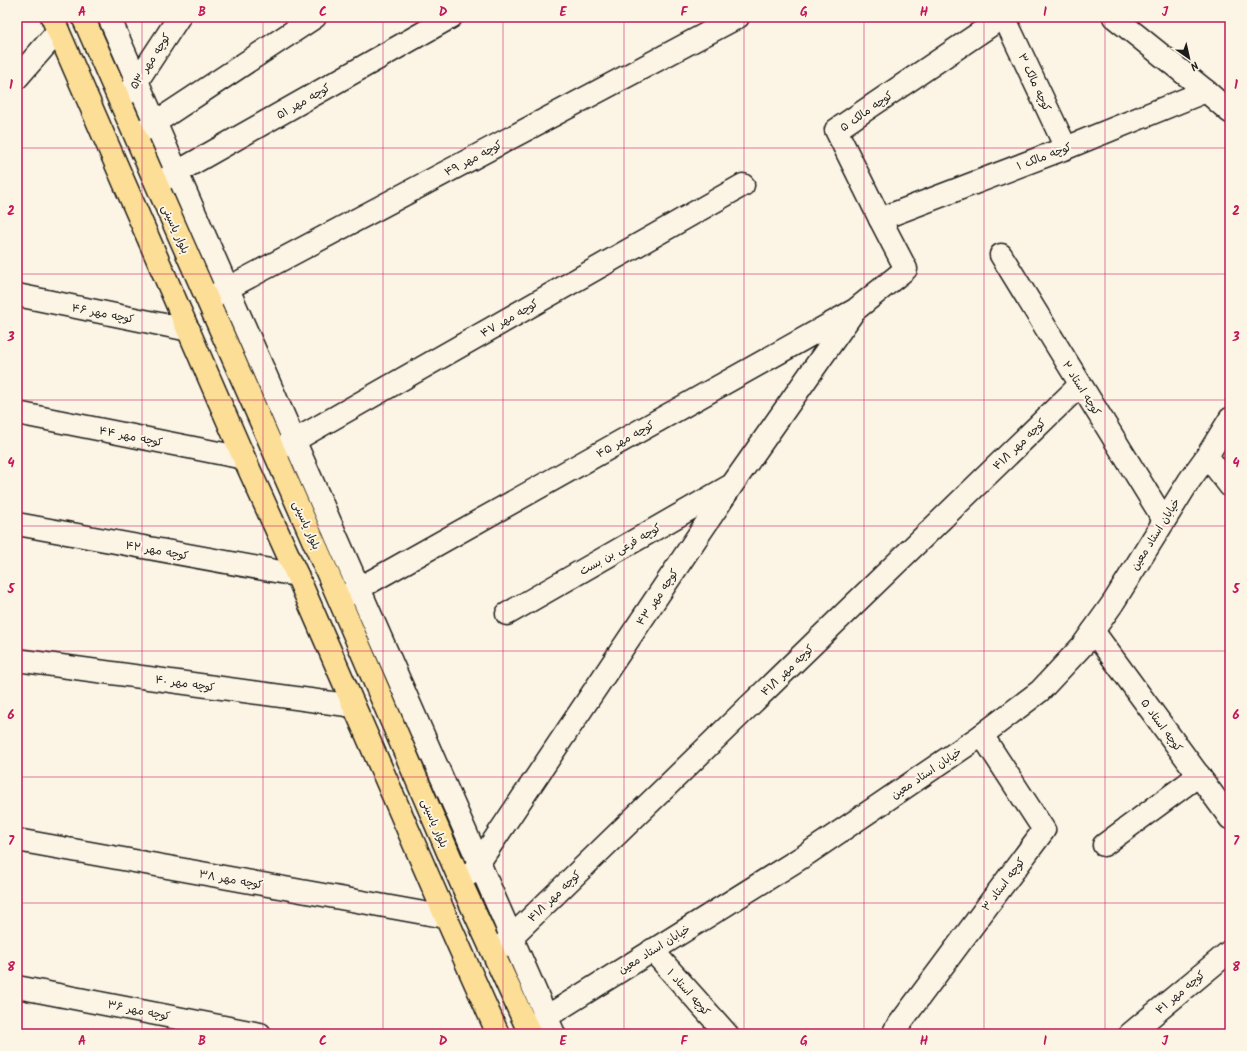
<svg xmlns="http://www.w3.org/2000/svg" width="1247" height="1051" font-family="Kalam,'Playpen Sans Arabic',sans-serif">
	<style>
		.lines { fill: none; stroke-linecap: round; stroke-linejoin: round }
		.minor-casing { stroke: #1c1c1c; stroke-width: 25 }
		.major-casing { stroke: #1c1c1c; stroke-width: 25 }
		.minor { stroke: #fcf5e5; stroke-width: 22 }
		.major { stroke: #fdde96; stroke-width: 22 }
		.grid { fill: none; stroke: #c2185b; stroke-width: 1; stroke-opacity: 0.55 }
		.labels { text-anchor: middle; stroke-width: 4; stroke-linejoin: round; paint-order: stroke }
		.street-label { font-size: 11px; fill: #1c1c1c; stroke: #fcf5e5 }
		.neatline { fill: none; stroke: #c2185b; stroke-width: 1.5 }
		.grid-label { font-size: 13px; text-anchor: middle; font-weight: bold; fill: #c2185b }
	</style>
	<rect width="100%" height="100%" fill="#fcf5e5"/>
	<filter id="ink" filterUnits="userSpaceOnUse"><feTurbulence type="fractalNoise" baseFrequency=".025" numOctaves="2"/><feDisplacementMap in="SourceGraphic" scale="8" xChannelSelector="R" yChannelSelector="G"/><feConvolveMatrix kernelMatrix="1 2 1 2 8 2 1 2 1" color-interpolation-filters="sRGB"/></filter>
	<g filter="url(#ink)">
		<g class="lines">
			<g class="minor-casing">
				<g id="minor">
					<polyline points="109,17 554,1034"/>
					<polyline points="1004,17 1066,148"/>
					<polyline points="1114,17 1206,91 1230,112"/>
					<polyline points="17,78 58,31"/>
					<polyline points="130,92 179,17"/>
					<polyline points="144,130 315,17"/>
					<polyline points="165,179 451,17"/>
					<polyline points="880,219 1066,148 1206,91"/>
					<polyline points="1001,255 1164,520"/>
					<polyline points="17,295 189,330"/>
					<polyline points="215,295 738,17"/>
					<polyline points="17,413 244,458"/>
					<polyline points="283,447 743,185"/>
					<polyline points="1207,456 1230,486"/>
					<polyline points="17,524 297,575"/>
					<polyline points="347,595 855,310 906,269 880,219 836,130 1003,17"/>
					<polyline points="507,614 728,487"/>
					<polyline points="1093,631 1230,818"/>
					<polyline points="17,660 354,706"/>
					<polyline points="17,840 446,917"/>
					<polyline points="1104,845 1199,775"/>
					<polyline points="472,873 732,485 852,314"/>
					<polyline points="501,947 1080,385"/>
					<polyline points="652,950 727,1034"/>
					<polyline points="17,987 260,1034"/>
					<polyline points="535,1024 804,856 982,735 1040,691 1083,645 1113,603 1189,481 1207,456 1230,419"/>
					<polyline points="895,1030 1044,830 982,735"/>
					<polyline points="1130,1034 1230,951"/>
				</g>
			</g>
			<g class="major-casing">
				<g id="major">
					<polyline points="52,17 244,458 297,575 446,917 498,1034"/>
					<polyline points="83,17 339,599 463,887 530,1034"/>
				</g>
			</g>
			<use href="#minor" class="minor"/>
			<use href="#major" class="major"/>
		</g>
	</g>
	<path class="grid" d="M 142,17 L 142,1034M 263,17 L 263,1034M 383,17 L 383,1034M 503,17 L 503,1034M 624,17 L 624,1034M 744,17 L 744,1034M 864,17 L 864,1034M 984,17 L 984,1034M 1105,17 L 1105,1034M 17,148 L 1230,148M 17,274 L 1230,274M 17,400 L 1230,400M 17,526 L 1230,526M 17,651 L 1230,651M 17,777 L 1230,777M 17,903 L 1230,903"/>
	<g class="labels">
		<g class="street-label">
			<text transform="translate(150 61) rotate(-57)" y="4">کوچه مهر ۵۳</text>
			<text transform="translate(1035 82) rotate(65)" y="4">کوچه مالک ۳</text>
			<text transform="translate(303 101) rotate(-30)" y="4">کوچه مهر ۵۱</text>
			<text transform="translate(866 111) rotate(-35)" y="4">کوچه مالک ۵</text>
			<text transform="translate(1044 156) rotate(-21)" y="4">کوچه مالک ۱</text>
			<text transform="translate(473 158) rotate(-28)" y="4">کوچه مهر ۴۹</text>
			<text transform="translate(176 229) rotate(66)" y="4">بلوار یاسینی</text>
			<text transform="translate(103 313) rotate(11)" y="4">کوچه مهر ۴۶</text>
			<text transform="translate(509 318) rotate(-30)" y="4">کوچه مهر ۴۷</text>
			<text transform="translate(1082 388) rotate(58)" y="4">کوچه استاد ۲</text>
			<text transform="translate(131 436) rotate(11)" y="4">کوچه مهر ۴۴</text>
			<text transform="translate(625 439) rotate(-29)" y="4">کوچه مهر ۴۵</text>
			<text transform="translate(1019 444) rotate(-44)" y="4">کوچه مهر ۴۱/۱</text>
			<text transform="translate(307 525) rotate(66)" y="4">بلوار یاسینی</text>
			<text transform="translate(1155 534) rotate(-58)" y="4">خیابان استاد معین</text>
			<text transform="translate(620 549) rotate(-30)" y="4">کوچه فرعی بن بست</text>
			<text transform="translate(157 550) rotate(10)" y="4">کوچه مهر ۴۲</text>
			<text transform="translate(657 597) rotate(-56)" y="4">کوچه مهر ۴۳</text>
			<text transform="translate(787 670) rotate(-44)" y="4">کوچه مهر ۴۱/۱</text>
			<text transform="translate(185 683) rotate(8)" y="4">کوچه مهر ۴۰</text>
			<text transform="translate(1162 725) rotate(54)" y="4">کوچه استاد ۵</text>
			<text transform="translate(926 773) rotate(-34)" y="4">خیابان استاد معین</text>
			<text transform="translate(435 823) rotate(67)" y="4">بلوار یاسینی</text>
			<text transform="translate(231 879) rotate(10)" y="4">کوچه مهر ۳۸</text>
			<text transform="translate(1003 884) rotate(-53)" y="4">کوچه استاد ۳</text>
			<text transform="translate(554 896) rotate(-44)" y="4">کوچه مهر ۴۱/۱</text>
			<text transform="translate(654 949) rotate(-32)" y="4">خیابان استاد معین</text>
			<text transform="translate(689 992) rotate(48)" y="4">کوچه استاد ۱</text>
			<text transform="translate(1180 992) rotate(-40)" y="4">کوچه مهر ۴۱</text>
			<text transform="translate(139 1010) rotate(11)" y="4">کوچه مهر ۳۶</text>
		</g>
	</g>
	<rect width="1247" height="1051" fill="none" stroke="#fcf5e5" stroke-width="44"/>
	<g transform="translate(1189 58) rotate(146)" stroke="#fcf5e5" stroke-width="3" paint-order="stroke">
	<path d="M0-3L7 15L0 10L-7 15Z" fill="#1c1c1c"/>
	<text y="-6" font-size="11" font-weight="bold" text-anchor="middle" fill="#1c1c1c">N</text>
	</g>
	<rect x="22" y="22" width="1203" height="1007" class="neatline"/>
	<g class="grid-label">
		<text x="82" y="16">A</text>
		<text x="202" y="16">B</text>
		<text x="323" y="16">C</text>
		<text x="443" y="16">D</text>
		<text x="563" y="16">E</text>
		<text x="684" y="16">F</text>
		<text x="804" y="16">G</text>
		<text x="924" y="16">H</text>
		<text x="1045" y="16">I</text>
		<text x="1165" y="16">J</text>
		<text x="11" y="89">1</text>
		<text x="1236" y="89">1</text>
		<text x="11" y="215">2</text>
		<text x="1236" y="215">2</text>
		<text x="11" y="341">3</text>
		<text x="1236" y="341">3</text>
		<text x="11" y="467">4</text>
		<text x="1236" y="467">4</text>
		<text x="11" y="593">5</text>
		<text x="1236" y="593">5</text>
		<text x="11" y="719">6</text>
		<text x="1236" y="719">6</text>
		<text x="11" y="845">7</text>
		<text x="1236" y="845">7</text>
		<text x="11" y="971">8</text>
		<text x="1236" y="971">8</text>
		<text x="82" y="1045">A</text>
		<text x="202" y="1045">B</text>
		<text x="323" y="1045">C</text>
		<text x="443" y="1045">D</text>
		<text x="563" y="1045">E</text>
		<text x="684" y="1045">F</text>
		<text x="804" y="1045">G</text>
		<text x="924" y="1045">H</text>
		<text x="1045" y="1045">I</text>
		<text x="1165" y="1045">J</text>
	</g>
</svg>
